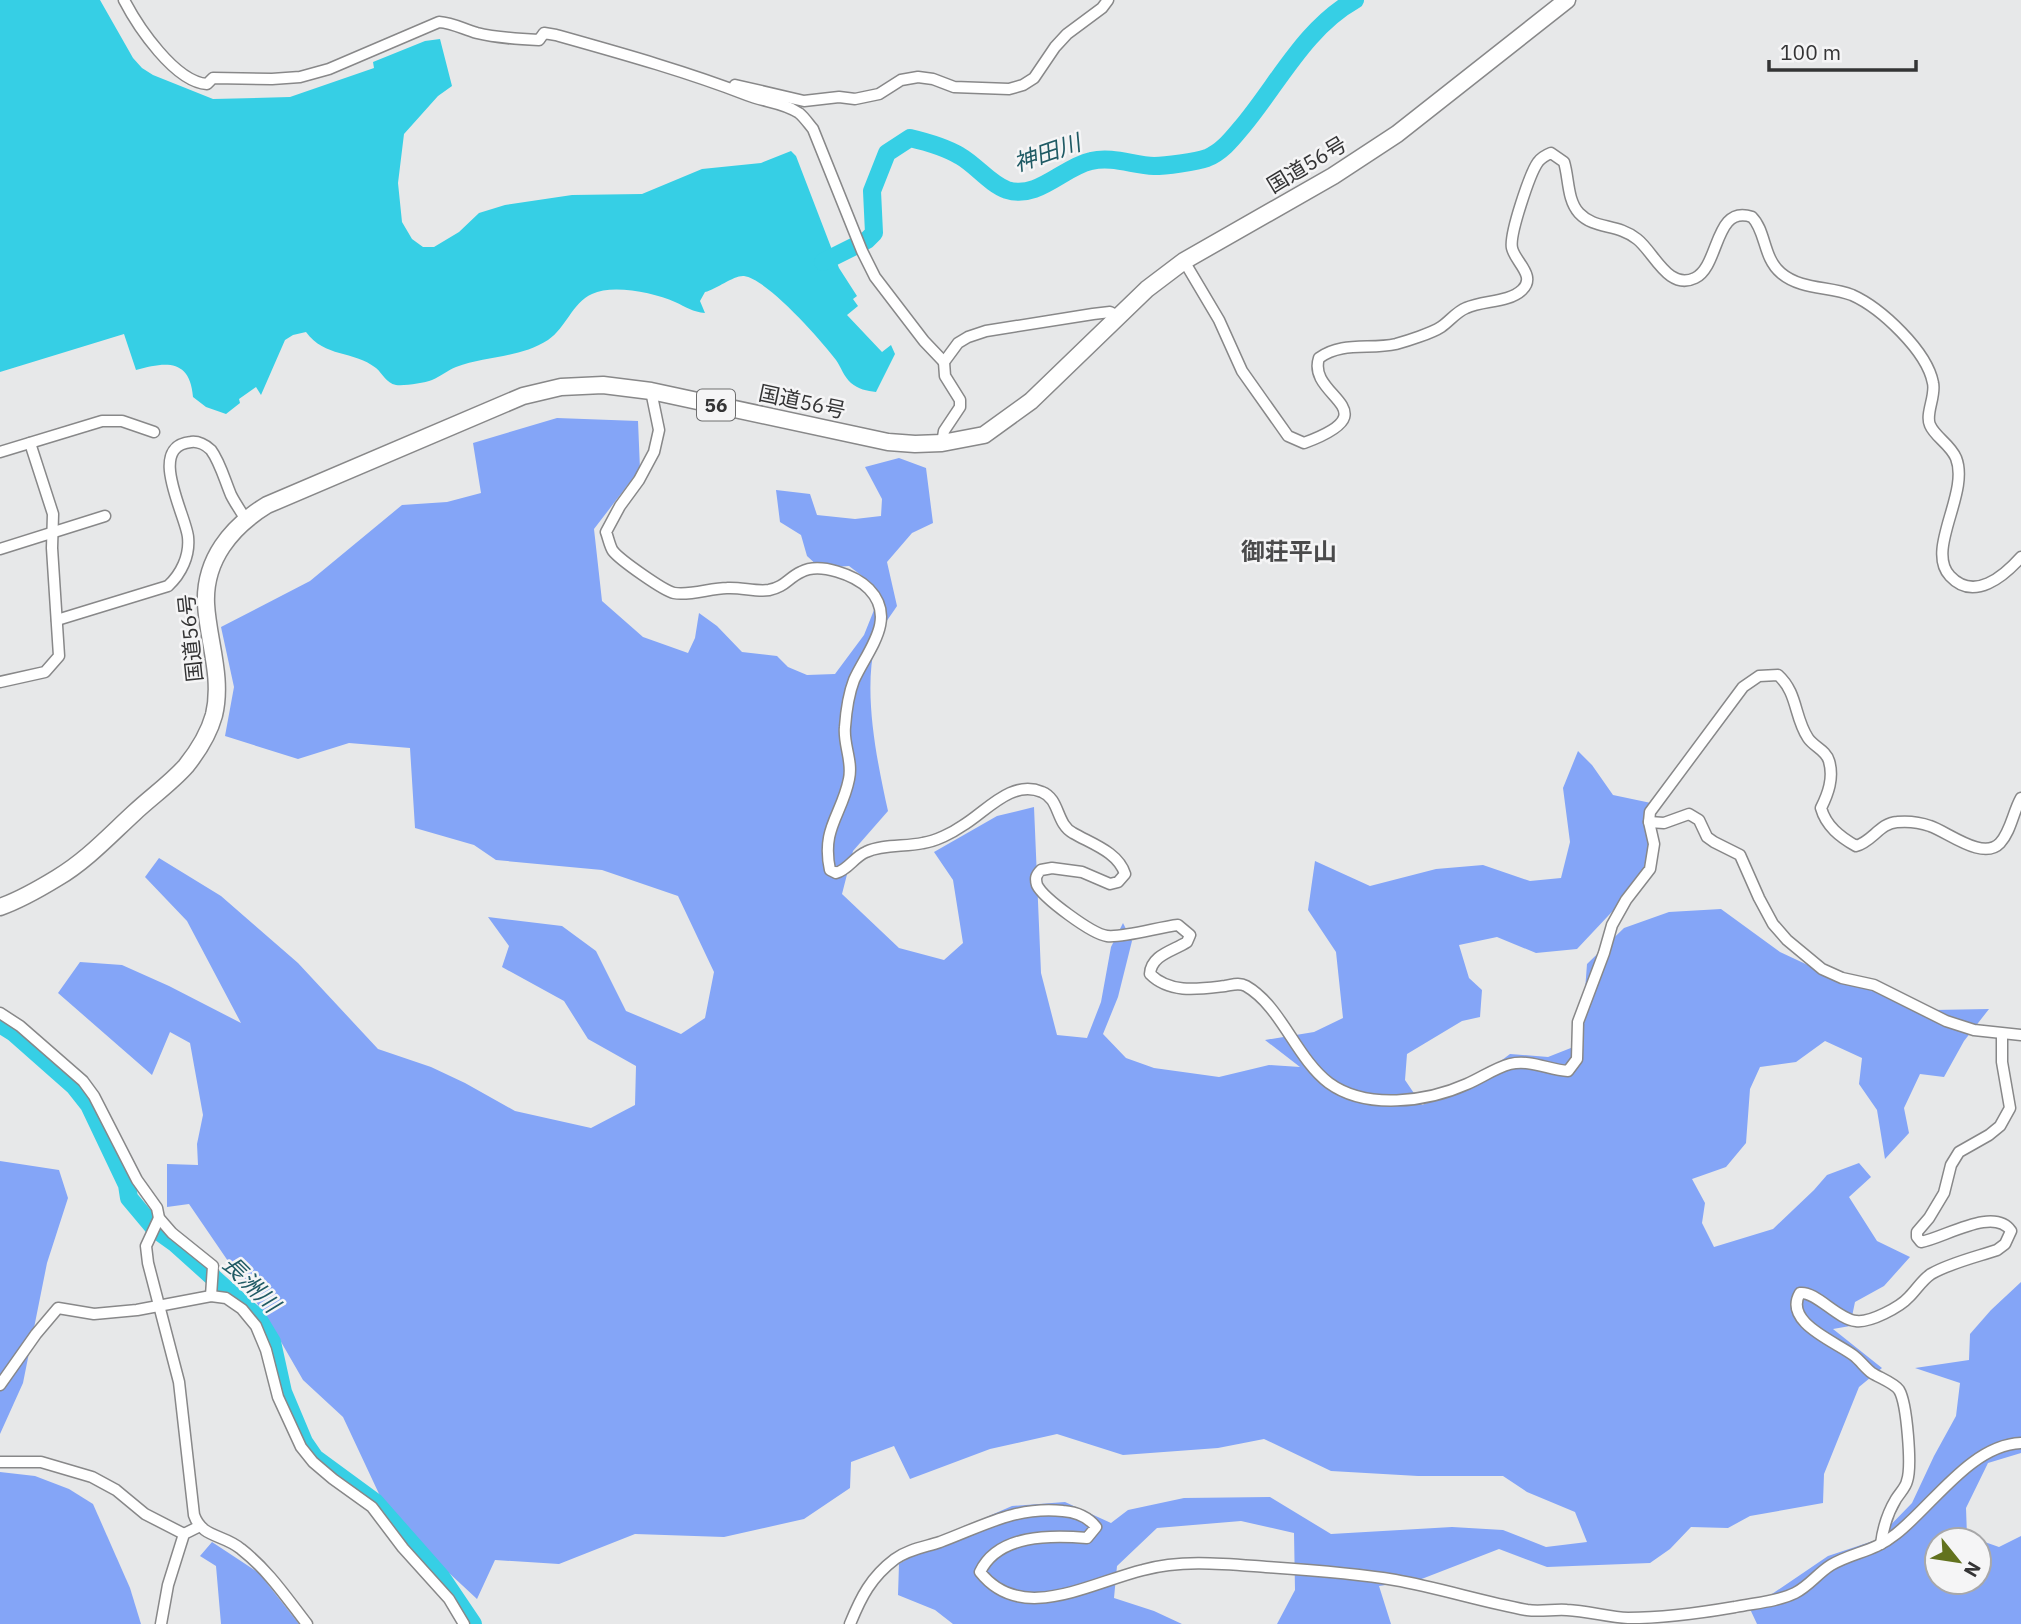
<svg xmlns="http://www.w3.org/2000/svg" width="2021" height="1624" font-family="'IBM Plex Sans','Noto Sans JP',sans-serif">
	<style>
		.forest { fill: #84a5f7 }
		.water { fill: #36cfe5 }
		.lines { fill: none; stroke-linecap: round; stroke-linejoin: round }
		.river { stroke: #36cfe5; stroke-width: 18 }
		.minor-casing { stroke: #888889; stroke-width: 13 }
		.trunk-casing { stroke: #888889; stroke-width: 19 }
		.minor { stroke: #fff; stroke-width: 10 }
		.trunk { stroke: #fff; stroke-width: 16 }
		.labels { text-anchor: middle; stroke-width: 5; stroke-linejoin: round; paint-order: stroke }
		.shield { fill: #f5f5f6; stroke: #6e6e6f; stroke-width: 2 }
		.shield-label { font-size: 19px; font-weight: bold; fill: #343435 }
		.street-label { font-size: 21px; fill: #343435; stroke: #f5f5f6 }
		.water-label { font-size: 23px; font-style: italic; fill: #1f5a64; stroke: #f5f5f6 }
		.quarter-label { font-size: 24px; font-weight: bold; fill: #4a4a4b; stroke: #f5f5f6 }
	</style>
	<rect width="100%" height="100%" fill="#e7e8e9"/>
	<g class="forest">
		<path d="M 557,418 L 638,421 L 640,469 L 594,529 L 602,601 L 643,637 L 688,653 L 695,638 L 699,613 L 717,626 L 742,652 L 777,656 L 788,667 L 807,675 L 835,674 L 864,635 L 874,610 L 870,582 L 849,566 L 820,568 L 807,556 L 801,535 L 780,522 L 776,490 L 810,494 L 817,515 L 855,519 L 881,516 L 882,499 L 865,467 L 899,458 L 926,468 L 933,523 L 912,533 L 887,562 L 897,606 C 890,617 878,631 875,644 C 863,694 877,761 888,811 L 853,851 L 842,894 L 899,948 L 944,960 L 963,943 L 953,880 L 934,852 L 997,816 L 1034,807 L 1041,973 L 1057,1035 L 1087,1038 L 1101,1002 L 1111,947 L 1123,923 L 1132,941 L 1118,997 L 1103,1034 L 1126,1058 L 1154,1068 L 1219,1077 L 1269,1065 L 1300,1067 L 1265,1040 L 1314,1032 L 1343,1018 L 1336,952 L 1308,910 L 1315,861 L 1370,886 L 1436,869 L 1483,865 L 1530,881 L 1561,878 L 1570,842 L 1563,788 L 1578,751 L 1592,765 L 1613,795 L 1651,803 L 1653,833 L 1640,882 L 1577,949 L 1536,953 L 1497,937 L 1459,945 L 1469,978 L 1482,990 L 1480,1017 L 1462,1021 L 1407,1054 L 1405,1080 L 1422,1105 L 1465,1088 L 1510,1054 L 1548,1057 L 1581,1044 L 1587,964 L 1624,928 L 1669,912 L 1721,909 L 1780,952 L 1842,981 L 1933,1010 L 1989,1009 L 1964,1041 L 1944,1077 L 1920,1074 L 1904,1108 L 1909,1133 L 1885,1159 L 1877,1110 L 1859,1084 L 1862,1058 L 1825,1041 L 1796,1062 L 1760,1067 L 1750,1089 L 1746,1143 L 1726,1167 L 1692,1179 L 1705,1203 L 1702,1223 L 1714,1247 L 1773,1229 L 1814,1190 L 1827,1175 L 1859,1163 L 1871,1177 L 1849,1197 L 1877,1241 L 1910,1257 L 1884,1286 L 1855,1302 L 1850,1326 L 1833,1329 L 1882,1368 L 1859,1387 L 1824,1474 L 1823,1503 L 1750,1516 L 1728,1528 L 1691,1527 L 1670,1549 L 1650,1563 L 1547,1567 L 1499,1549 L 1419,1580 L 1379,1586 L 1391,1624 L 1277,1624 L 1295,1590 L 1294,1533 L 1241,1521 L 1157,1528 L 1117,1566 L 1114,1598 L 1154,1611 L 1182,1624 L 953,1624 L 935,1610 L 898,1595 L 899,1564 L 952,1532 L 1012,1506 L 1065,1502 L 1111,1523 L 1128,1510 L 1184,1498 L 1270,1497 L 1331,1534 L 1452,1527 L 1503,1530 L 1546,1547 L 1587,1542 L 1575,1512 L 1527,1492 L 1503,1476 L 1418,1476 L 1331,1471 L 1264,1439 L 1218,1448 L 1123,1455 L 1057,1434 L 990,1449 L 910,1479 L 894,1446 L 851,1462 L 850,1488 L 804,1519 L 724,1537 L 635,1534 L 559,1564 L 495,1560 L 477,1599 L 434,1559 L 380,1496 L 343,1417 L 303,1380 L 269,1321 L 189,1204 L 167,1207 L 167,1164 L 198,1165 L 197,1144 L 203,1115 L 190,1043 L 170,1032 L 152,1075 L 58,993 L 80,962 L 122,965 L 169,986 L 241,1023 L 187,921 L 145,877 L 159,858 L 221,896 L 298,963 L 378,1049 L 431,1067 L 465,1083 L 515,1111 L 591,1128 L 635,1105 L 636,1066 L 588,1039 L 564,1001 L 502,967 L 509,946 L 488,917 L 562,926 L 596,951 L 626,1011 L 681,1034 L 705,1018 L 714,972 L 678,896 L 602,870 L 496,860 L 474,845 L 415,828 L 410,748 L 349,743 L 298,759 L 225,736 L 234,687 L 221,627 L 310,581 L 402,505 L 447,502 L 481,493 L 473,443 Z"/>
		<polygon points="0,1161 59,1170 68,1198 47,1263 23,1383 0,1434"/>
		<polygon points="2021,1282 2021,1453 1988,1463 1966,1508 1967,1536 1978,1540 1937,1540 1937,1582 1979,1582 1979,1540 1999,1547 2021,1536 2021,1624 1757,1624 1750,1609 1828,1556 1876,1540 1912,1503 1934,1456 1956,1416 1960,1383 1915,1368 1969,1360 1970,1334 1991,1310"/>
		<polygon points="0,1472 35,1476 69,1489 93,1504 130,1588 141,1624 0,1624"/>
		<polygon points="212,1542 259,1573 299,1624 221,1624 216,1566 200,1556"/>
	</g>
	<path class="water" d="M 0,0 L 100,0 L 133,58 L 142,68 L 153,75 L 213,99 L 290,97 L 374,68 L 373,62 L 425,41 L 440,39 L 452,86 L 438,96 L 404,134 L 398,183 L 402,222 L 412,239 L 423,247 L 434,247 L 459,232 L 479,213 L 505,205 L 572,195 L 642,194 L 702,169 L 761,163 L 791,151 L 796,156 L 839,268 L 857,296 L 853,299 L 858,306 L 847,315 L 882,352 L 891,345 L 895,354 L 876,392 C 867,391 858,389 851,383 C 844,377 841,367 836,360 C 821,340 767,279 744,276 C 734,275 717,289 705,292 L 700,301 L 705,313 C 693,312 686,307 675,302 C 654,293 613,284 592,294 C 572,303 566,328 548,340 C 520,358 486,356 456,367 C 448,370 441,376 432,380 C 424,383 405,386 396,385 C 386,383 383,374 376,368 C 353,350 325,358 306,332 L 293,335 L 285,340 L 261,395 L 256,387 L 239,399 L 240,403 L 226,414 L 206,407 L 193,397 C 190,358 165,362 136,370 L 124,334 L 0,372 Z"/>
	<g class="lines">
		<g class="river">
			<path d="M 823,262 L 867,240 L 874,233 L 872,191 L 887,153 L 910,138 C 927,142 945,147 960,156 C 976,165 990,184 1007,190 C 1038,200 1063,167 1091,161 C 1112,156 1133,165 1154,166 C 1165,166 1196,162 1207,158 C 1222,152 1232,139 1242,127 C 1278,84 1305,28 1355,0"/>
			<polyline points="0,1024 14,1033 74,1086 89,1105 127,1185 129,1198 155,1229 176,1244 257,1317 272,1342 283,1392 304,1442 315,1458 375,1502 442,1578 473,1624"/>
		</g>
		<g class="minor-casing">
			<g id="minor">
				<path d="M 124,0 C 138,27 175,82 207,84 L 213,78 L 272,79 L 300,77 L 329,69 L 439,22 C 453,23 463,29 477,33 C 497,38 518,39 539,40 L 544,33 L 556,35 C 620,53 685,71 747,95 C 764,102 783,102 799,113 C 804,117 808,123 813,129 L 862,251 L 875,277 L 924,341 L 944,362"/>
				<polyline points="735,85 804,101 839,97 855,99 879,94 901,80 918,77 933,79 954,87 1009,89 1023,85 1034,78 1055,47 1067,34 1102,8 1108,0"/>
				<path d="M 1184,261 L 1219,320 L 1242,371 L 1288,436 L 1304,443 C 1393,410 1306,397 1319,358 C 1342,341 1370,350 1396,344 C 1407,341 1432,333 1441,327 C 1450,321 1456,312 1466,308 C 1483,300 1508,303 1522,290 C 1537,276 1515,262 1512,248 C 1509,235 1530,173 1538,162 C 1542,157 1546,155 1551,153 L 1564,162 C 1569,178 1567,200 1579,213 C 1595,230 1617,223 1637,239 C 1654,252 1668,291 1695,278 C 1720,266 1714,204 1752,217 C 1766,231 1763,258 1781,273 C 1801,290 1829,286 1852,295 C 1881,308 1927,351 1933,383 C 1936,396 1925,414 1930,425 C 1935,437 1950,444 1956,458 C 1970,493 1925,550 1950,576 C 1974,602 2004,576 2021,557"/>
				<path d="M 651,391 L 659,430 L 654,452 L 639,480 L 620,506 L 606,532 C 608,537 610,547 613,551 C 620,560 664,591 674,593 C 690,596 711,588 727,588 C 741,587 756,592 769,590 C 785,587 788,578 801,572 C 820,562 855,575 869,589 C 898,619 867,651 854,680 C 849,693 846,713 845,727 C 843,744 853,761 849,779 C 842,815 821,828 830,870 L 836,873 C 848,870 854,857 866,852 C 883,844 905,847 923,843 C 936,841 952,833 962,826 C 986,812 1011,779 1042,792 C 1060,799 1056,824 1073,833 C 1092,844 1118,852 1125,874 L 1118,882 L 1110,884 L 1082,872 L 1052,868 L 1041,870 C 1036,875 1035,878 1037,885 C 1043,898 1092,934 1107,936 C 1124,938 1159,927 1178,925 L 1190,935 L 1187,942 C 1173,951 1151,955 1150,974 C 1170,994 1199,989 1225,986 C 1232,985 1239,982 1246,986 C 1281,1006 1296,1058 1329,1083 C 1366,1110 1427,1102 1467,1084 C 1481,1078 1495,1068 1510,1064 C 1530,1059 1549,1070 1568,1071 L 1577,1059 L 1578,1022 L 1604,953 L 1612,925 L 1626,900 L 1650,869 L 1654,844 L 1649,822 L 1650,812 L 1743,687 L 1759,676 L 1778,675 C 1798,693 1794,717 1808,738 C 1814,747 1826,750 1829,761 C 1834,778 1828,794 1821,808 C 1826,826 1840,837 1856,846 C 1872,842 1880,823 1897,822 C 1908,821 1919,822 1930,826 C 1948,832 1983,861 2000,843 C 2011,831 2013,812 2021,798"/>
				<polyline points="942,443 944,431 960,407 960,400 945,376 944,362 958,343 968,337 986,331 1093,314 1110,312 1118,316"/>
				<polyline points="0,452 102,421 122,421 154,432"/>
				<polyline points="0,549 105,516"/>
				<path d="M 57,620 L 168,586 C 181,574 190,556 188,537 C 186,515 146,446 191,442 C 198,441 206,445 211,450 C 220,462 225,481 231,495 C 235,503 240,510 245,518"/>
				<polyline points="0,682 45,672 59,656 52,548 53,514 30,443"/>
				<polyline points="1649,822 1664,823 1689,814 1699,820 1707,837 1714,842 1740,855 1759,898 1773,924 1787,940 1822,969 1842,978 1874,985 1946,1021 1974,1030 2021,1035"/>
				<polyline points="0,1013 20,1026 83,1081 94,1096 137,1180 157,1208 159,1218 172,1233 213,1266 211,1296"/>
				<path d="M 159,1218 L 146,1246 L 148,1263 L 179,1382 L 194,1515 C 202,1538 223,1534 241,1549 C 268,1570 286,1597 307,1624"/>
				<polyline points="0,1385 36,1334 58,1308 94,1314 137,1310 211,1296 226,1298 242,1309 256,1326 266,1350 278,1397 301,1447 313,1462 333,1479 372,1507 403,1548 449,1599 464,1624"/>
				<polyline points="0,1462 41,1462 92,1477 116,1490 145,1514 184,1534"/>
				<path d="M 1881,1544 C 1883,1527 1887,1514 1896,1499 C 1899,1494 1906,1487 1907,1481 C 1912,1467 1907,1403 1899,1390 C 1894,1383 1880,1378 1872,1373 C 1865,1368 1860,1360 1853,1355 C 1834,1341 1783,1322 1800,1293 C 1816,1291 1837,1319 1856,1321 C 1870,1323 1900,1307 1909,1297 C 1917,1289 1922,1280 1931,1274 C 1950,1263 1976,1257 1997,1250 L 2005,1244 L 2011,1231 C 1994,1206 1944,1238 1921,1242 L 1917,1237 L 1917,1232 L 1929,1218 L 1944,1193 L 1951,1165 L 1959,1152 L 1989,1135 L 2000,1126 L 2010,1108 L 2002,1062 L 2002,1034"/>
				<polyline points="161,1624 168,1585 184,1534 198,1527"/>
				<path d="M 850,1624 C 861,1597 871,1577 895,1559 C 909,1549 925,1547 940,1542 C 983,1526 1016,1506 1063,1511 C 1076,1512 1088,1517 1096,1527 L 1087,1538 C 1051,1535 998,1534 980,1572 C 1021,1624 1087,1584 1143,1570 C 1182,1559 1226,1564 1266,1567 C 1309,1570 1354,1573 1395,1580 C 1440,1588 1483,1602 1527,1610 C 1540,1612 1554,1609 1567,1610 C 1587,1611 1609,1617 1628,1618 C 1663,1618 1700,1613 1735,1607 C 1754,1603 1777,1602 1795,1593 C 1809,1586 1818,1573 1831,1565 C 1853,1552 1874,1552 1896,1534 C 1933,1505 1971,1445 2021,1443"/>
			</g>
		</g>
		<g class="trunk-casing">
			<path id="trunk" d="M 0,907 C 20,900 39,889 57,878 C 86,861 110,835 134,813 C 151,797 171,783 186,766 C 198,751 209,733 214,715 C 223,677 208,641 206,604 C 204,560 231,527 267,505 L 523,396 L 561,387 L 603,385 L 651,391 L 888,442 L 915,444 L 942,443 L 984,435 L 1031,401 L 1147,289 L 1184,261 L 1333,176 L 1397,134 L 1567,0"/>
		</g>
		<use href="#minor" class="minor"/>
		<use href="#trunk" class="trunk"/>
	</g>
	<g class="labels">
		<rect class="shield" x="697" y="389.5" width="38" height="31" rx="5"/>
		<g class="shield-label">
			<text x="716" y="412">56</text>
		</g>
		<g class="street-label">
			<text transform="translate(1307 165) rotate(-31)" y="7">国道56号</text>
			<text transform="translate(802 402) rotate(12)" y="7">国道56号</text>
			<text transform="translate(191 638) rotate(-96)" y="7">国道56号</text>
		</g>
		<g class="water-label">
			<text transform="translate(1047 153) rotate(-19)" y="8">神田川</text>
			<text transform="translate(251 1284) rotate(45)" y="8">長洲川</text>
		</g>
		<g class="quarter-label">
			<text x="1289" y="560">御荘平山</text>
		</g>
	</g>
	<g transform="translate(1958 1561) rotate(120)"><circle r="33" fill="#f5f5f6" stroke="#a8a8a9" stroke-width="2"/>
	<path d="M0-5L12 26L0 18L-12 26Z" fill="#62721e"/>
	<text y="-10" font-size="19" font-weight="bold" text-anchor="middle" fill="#343435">N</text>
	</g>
	<path d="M1769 60v10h147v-10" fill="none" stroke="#343435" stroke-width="3.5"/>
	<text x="1780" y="60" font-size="21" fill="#343435" stroke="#f5f5f6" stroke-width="5" paint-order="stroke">100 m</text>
</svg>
